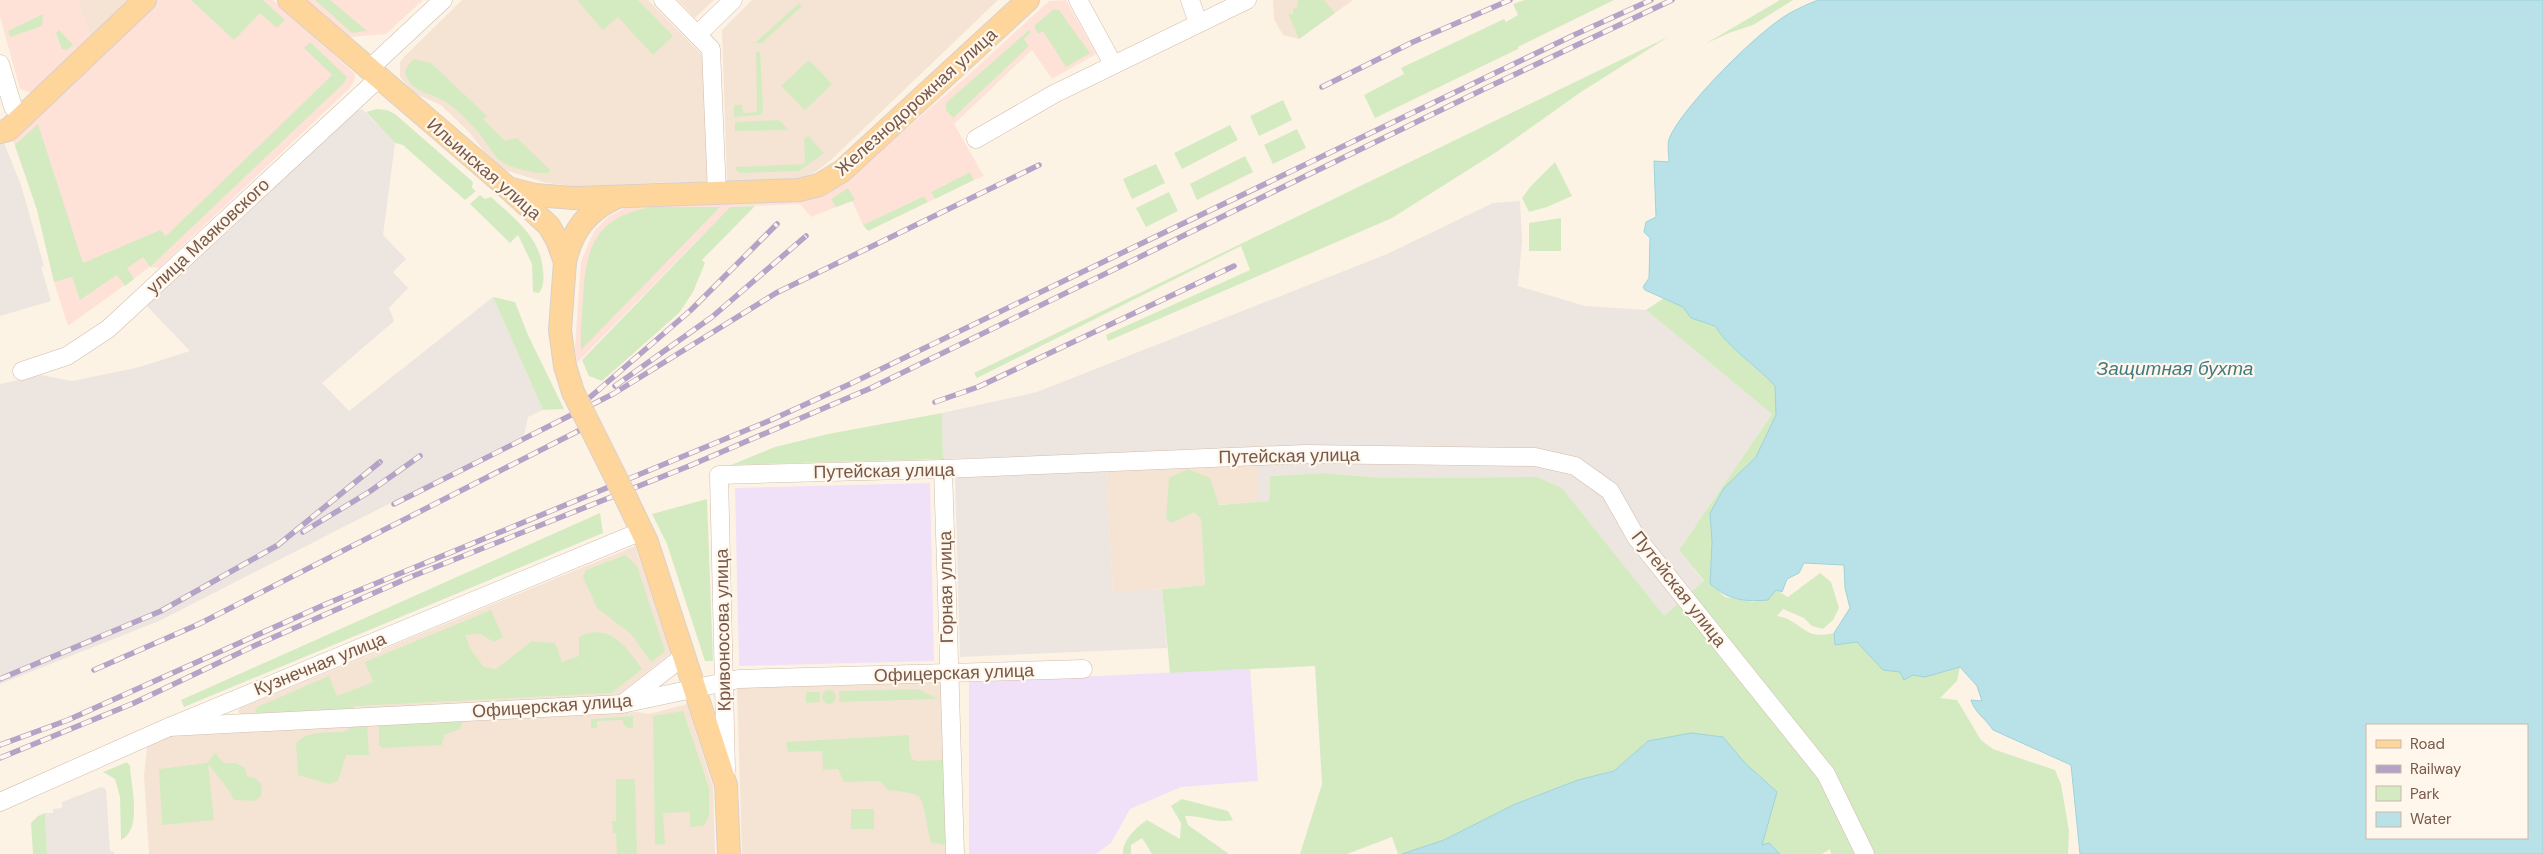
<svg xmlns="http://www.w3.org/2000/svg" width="2543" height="854" font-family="'DM Sans',sans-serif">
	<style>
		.residential { fill: #f5e4d3 }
		.commercial { fill: #fee2d8 }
		.industrial { fill: #ede5df }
		.education { fill: #f0e1f9 }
		.green { fill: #d4ebc2 }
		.water { fill: #b8e2e8; stroke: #9ed3da; fill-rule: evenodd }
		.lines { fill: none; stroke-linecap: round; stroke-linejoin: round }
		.minor-casing { stroke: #d1bcad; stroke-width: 19 }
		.major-casing { stroke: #d9d0cc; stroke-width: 24 }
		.minor { stroke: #fff; stroke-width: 18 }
		.major { stroke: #fed69b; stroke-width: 22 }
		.rail-casing { stroke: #b5a2c7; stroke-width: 5.5 }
		.rail { stroke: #fff7ec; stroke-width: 4; stroke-dasharray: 11; stroke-linecap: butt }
		.major-bridge-casing { stroke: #d9d0cc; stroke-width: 24; stroke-linecap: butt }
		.major-bridge { stroke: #fed69b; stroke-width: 22 }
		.labels { text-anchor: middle; stroke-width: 4.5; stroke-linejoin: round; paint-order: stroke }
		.street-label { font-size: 18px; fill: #775849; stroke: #fff7ec }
		.water-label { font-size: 19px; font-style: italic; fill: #3f7b84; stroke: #fff7ec }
	</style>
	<rect width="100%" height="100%" fill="#fdf3e5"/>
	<g class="residential">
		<polygon points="78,0 129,0 92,35 88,31"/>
		<polygon points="462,0 648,0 702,55 708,181 574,186 547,183 505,170 489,158 469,132 441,105 414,93 400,77 400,62 405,56"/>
		<polygon points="678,0 714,0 695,18"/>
		<polygon points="752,0 998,0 832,159 814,173 797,179 727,181 722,30"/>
		<polygon points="1273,0 1353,0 1299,39 1283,35 1274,19"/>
		<polygon points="1257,464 1257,502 1201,506 1205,585 1113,593 1106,470"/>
		<polygon points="635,546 671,653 615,697 241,714 238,712 240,708"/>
		<polygon points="941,682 946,854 742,854 737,688"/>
		<polygon points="687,704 713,787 715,854 149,854 144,776 147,747 174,734 636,712 649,714"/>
	</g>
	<g class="commercial">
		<polygon points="0,0 78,0 88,30 92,35 32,93 20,89 0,17"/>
		<polygon points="157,0 273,0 355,74 355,79 350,88 159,268 150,267 68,326 54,282 37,209 12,138"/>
		<polygon points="307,0 423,0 386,34 349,37"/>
		<polygon points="1066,0 1096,54 1052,79 1032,50 954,124 984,176 974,180 970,172 931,192 935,199 928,202 924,196 863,225 852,201 811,217 800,204 730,207 577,363 575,348 581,261 594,231 609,216 631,205 774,198 865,164 964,79 1049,1"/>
	</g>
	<g class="industrial">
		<polygon points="362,109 395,143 383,235 406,259 393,272 408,288 389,308 394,321 322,383 349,411 493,297 543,410 528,417 524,435 159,621 0,684 0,384 41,375 72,381 136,368 190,351 146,305 349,115"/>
		<polygon points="4,143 21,185 44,266 41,267 51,301 0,316 0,144"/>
		<polygon points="1520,201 1522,241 1518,286 1585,306 1646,310 1772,414 1679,550 1704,582 1688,596 1576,463 1306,449 943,459 942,413 1037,392 1387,254 1493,203"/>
		<polygon points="1306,460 1452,466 1522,462 1560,466 1606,494 1682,602 1664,617 1562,488 1538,477 1385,478 1322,473 1270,476 1269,501 1257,502 1257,464"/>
		<polygon points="1106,470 1113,592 1162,589 1167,648 960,657 955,476"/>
		<polygon points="101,787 106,789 110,851 114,852 114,854 47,854 45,813 53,813 53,809 62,808 62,802"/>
	</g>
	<g class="education">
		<polygon points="930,483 934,661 739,666 735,488"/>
		<polygon points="1250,669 1258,781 1181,787 1130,809 1111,843 1096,854 969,854 969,682"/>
	</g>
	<g class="green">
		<polygon points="191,0 263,0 285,20 277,28 260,13 234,40"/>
		<polygon points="315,0 330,0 367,31 352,33"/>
		<polygon points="577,0 638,0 673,36 653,55 618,17 603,30"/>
		<polygon points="795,0 802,6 762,43 755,43 798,4"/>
		<polygon points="1298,0 1324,0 1335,13 1299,39 1288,14 1293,14 1293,8 1297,8"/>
		<polygon points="1525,0 1614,0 1518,47 1518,49 1375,118 1364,95 1404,74 1401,68 1504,19 1506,22 1518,15 1513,4"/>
		<polygon points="1780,0 1793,0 1753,25 1729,33 1705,44"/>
		<polygon points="1054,9 1059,10 1090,53 1066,67 1043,31 1038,34 1034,26"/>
		<polygon points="43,14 42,26 10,37 8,31"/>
		<polygon points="59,30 73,45 67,50 62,49 56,33"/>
		<polygon points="1029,30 1031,32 1024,39 1029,46 953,118 946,110 946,103"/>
		<polygon points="1668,37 1581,92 1498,151 1392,218 1108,341 1106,335 1250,270 1241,246 977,378 974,373"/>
		<polygon points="310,42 347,77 344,83 150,267 143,257 127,268 134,279 125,286 117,275 80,300 72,277 54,282 37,210 15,145 38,124 83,263 160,230 166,236 332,75 304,48"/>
		<polygon points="760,51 763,109 761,115 734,117 734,105 742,105 743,113 757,112 756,52"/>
		<path d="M 414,59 L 431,63 L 487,116 L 483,119 L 505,141 L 517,138 L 550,170 L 549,173 C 536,174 520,170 508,165 C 494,159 491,148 482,137 C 473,125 458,110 446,102 C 434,94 414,93 407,78 C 402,70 409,64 414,59 Z"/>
		<polygon points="809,60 832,84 805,110 781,86"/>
		<polygon points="1283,100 1292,120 1259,136 1250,116"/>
		<polygon points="377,109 387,110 395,114 473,182 472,188 476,191 465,200 403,145 395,143 366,112"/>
		<polygon points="779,120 789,130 735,131 735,122"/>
		<polygon points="1230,125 1238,140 1182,169 1174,153"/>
		<polygon points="1297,129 1306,148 1273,164 1264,145"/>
		<polygon points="808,136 824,153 799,171 740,173 736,170 736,167 805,164 804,139"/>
		<polygon points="1245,156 1253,172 1197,200 1190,184"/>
		<polygon points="1555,162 1572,196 1547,207 1529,212 1522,198 1530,187"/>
		<polygon points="1156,164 1165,183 1132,199 1123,179"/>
		<polygon points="970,172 974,180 935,199 931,192"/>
		<polygon points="848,188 855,200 836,207 831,199"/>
		<polygon points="1169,192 1178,211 1146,227 1136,208"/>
		<path d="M 480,195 L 485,199 L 491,197 C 514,218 541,237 543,271 C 544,279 544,287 539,293 L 533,292 L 532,264 L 518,235 L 510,243 L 470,204 Z"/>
		<polygon points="924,196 928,202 868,231 863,225"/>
		<polygon points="755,206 702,260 705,263 693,292 679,313 602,381 589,376 582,360 730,207"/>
		<path d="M 651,207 L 720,207 L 581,350 C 580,333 582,315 583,297 C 586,246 596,217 651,207 Z"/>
		<polygon points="1561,218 1561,251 1529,251 1529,223"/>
		<polygon points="493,297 515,302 528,335 564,409 543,410"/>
		<path d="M 1664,298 L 1683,307 L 1691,318 L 1715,326 C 1730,350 1756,366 1775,386 L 1777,415 L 1756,457 L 1710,513 L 1712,542 L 1710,584 L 1725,597 L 1754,602 L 1776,590 L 1788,597 L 1820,573 L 1831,582 L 1839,608 L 1833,620 L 1823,629 L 1812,626 L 1804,618 L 1783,609 L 1777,616 C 1803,620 1802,641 1834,633 L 1835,645 L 1857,642 L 1900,672 L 1925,677 L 1960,667 L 1957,681 L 1940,698 L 1957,700 L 1981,740 L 1993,749 L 2055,770 L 2061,784 L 2069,831 L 2068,854 L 1831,854 L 1830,849 L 1822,854 L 1780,854 L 1769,843 L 1762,846 L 1744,762 L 1723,738 L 1648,741 L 1614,771 L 1578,780 L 1513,805 L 1444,840 L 1402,854 L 1398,854 L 1392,837 L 1347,854 L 1300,854 L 1322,784 L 1315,666 L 1170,673 L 1162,589 L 1205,585 L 1201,519 L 1194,512 L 1172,523 L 1166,519 L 1169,478 L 1188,469 L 1210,478 L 1219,505 L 1269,501 L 1270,476 L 1322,473 L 1385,478 L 1538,477 L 1562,488 L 1664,616 L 1704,581 L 1679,550 L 1772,414 L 1646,310 Z"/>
		<polygon points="942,413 943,459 731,465 775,447 828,434"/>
		<polygon points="707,499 713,661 705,661 667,544 652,514"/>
		<polygon points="600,513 603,533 184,707 181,700"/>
		<polygon points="625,555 637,566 665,651 651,662 631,634 597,608 583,577 586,570"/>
		<path d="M 491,610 L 503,637 L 494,642 L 480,634 L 465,635 L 471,650 L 484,667 L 496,669 L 532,641 L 555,643 L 562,662 L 579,656 L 579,637 C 609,622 626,646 642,669 L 612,693 L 355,706 L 353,709 L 255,713 L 257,707 L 329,676 L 337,696 L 373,682 L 365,662 Z"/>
		<polygon points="918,689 938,699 839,702 839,691"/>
		<circle cx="829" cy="697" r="7"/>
		<polygon points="806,692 820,692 820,702 806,703"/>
		<polygon points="683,711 709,788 709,816 704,826 690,827 690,812 663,813 665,844 655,845 653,716"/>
		<polygon points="633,716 633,728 628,728 623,724 623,720 597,721 597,728 591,728 591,719"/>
		<polygon points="463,720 460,729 444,735 442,745 382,748 379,745 379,724"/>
		<path d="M 352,725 L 367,725 L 369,755 L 346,755 L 338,781 L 329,784 L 298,775 L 296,743 C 309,729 330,734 347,731 Z"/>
		<path d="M 909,735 L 909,749 L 912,759 L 917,761 L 943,760 L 947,845 L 932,843 C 925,831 927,799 916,795 C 908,792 897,791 888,790 L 880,781 L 844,782 L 838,769 L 823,770 L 822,751 L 788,752 L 786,742 Z"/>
		<polygon points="216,752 218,757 225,763 236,763 245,768 247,776 255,778 262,785 261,796 255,801 234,800 228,789 208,764 214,820 162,825 159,769 207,763"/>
		<path d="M 127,762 L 130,766 C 131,786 143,830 121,840 L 120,797 L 115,779 L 103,772 Z"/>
		<polygon points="616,779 635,779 637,854 617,854 616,833 613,833 612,821 616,821"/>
		<path d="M 1182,799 L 1228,811 L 1233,820 C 1217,824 1201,815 1185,816 L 1188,825 L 1229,854 L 1152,854 L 1142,838 L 1131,845 L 1131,854 L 1123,854 C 1122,841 1136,827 1147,820 L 1180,839 L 1181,823 L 1171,806 Z"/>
		<rect x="851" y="809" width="23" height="20"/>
		<polygon points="45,813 47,854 33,854 31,823 38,816"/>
	</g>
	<g class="water">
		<path d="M 1818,0 L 2543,0 L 2543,854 L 2080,854 L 2071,765 L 1993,730 C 1985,718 1975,713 1971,700 L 1982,701 L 1977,686 L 1960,667 L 1925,677 L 1913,675 L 1904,680 L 1900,672 L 1883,670 L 1857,642 L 1835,645 L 1834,633 L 1850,608 L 1845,588 L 1844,565 L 1804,563 L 1799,573 L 1787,579 L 1782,592 L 1776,590 L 1768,600 C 1743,602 1729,600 1710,584 L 1712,542 L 1710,513 L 1724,488 L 1756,457 L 1776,415 L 1775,386 C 1756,365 1730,350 1715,326 L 1691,318 L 1683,307 L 1645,290 L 1643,287 L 1649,278 L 1650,238 L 1644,232 L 1646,222 L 1656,217 L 1654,161 L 1669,162 C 1669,155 1667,146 1669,139 C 1681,108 1760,29 1790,13 C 1799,8 1808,4 1818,0 ZM 2367,725 L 2527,725 L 2527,838 L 2367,838 Z"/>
		<polygon points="1691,733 1723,737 1744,762 1777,792 1762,845 1769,843 1780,854 1402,854 1444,840 1513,805 1578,780 1614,771 1648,741"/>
	</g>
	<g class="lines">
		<g class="minor-casing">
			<g id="minor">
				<polyline points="663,0 711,49 717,194"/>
				<polyline points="1078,0 1113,64"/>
				<polyline points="1190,0 1198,23"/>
				<polyline points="697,35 733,0"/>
				<polyline points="0,64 13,107 22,117"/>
				<polyline points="369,69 443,0"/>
				<polyline points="976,139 1054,94 1247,0"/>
				<polyline points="22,371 67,356 108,329 379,78"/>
				<polyline points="943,469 955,854"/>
				<polyline points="626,701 684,656"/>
				<polyline points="169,727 622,704 739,679 1083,669"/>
				<polyline points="726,771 719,475 943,469 1305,454 1535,457 1575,466 1610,491 1636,537 1826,774 1865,854"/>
				<polyline points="0,802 169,727 642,531"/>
			</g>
		</g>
		<g class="major-casing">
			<g id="major">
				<polyline points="289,0 508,188 549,226 557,240 565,262 560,330 565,366 573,392"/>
				<polyline points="0,132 8,130 22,117 145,0"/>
				<polyline points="508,188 535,195 574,198 799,190 819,185 842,171 1028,0"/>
				<path d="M 565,262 C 572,231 587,211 615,198"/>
				<polyline points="627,500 647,542 726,785 729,854"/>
			</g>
		</g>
		<use href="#minor" class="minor"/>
		<use href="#major" class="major"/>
		<g class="rail-casing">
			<g id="rail">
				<polyline points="1322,87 1413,42 1510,0"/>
				<polyline points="615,386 712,317 806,236"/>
				<polyline points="935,402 978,387 1234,266"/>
				<polyline points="581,405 691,310 777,224"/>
				<polyline points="394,504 613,394 776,293 1039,165"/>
				<polyline points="303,532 369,492 420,456"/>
				<polyline points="94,670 199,624 588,426"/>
				<polyline points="0,679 161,611 278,545 380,462"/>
				<polyline points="0,745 68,720 326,604 771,420 850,384 1574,35 1651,0"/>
				<polyline points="0,758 134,703 256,645 408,578 689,466 871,388 1482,90 1672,0"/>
			</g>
		</g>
		<use href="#rail" class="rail"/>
		<g class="major-bridge-casing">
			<polyline id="major-bridge" points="573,392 627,500"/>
		</g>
		<use href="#major-bridge" class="major-bridge"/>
	</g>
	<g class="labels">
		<g class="street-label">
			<text transform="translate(916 102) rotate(-42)" y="6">Железнодорожная улица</text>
			<text transform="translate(484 169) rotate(41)" y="6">Ильинская улица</text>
			<text transform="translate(208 236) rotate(-43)" y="6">улица Маяковского</text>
			<text transform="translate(1289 456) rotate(-1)" y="6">Путейская улица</text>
			<text transform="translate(884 471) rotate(-1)" y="6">Путейская улица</text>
			<text transform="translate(946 587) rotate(-91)" y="6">Горная улица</text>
			<text transform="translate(1679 589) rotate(52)" y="6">Путейская улица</text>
			<text transform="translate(723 630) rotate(-91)" y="6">Кривоносова улица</text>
			<text transform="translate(320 664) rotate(-22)" y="6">Кузнечная улица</text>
			<text transform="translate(954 673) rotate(-2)" y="6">Офицерская улица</text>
			<text transform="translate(552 706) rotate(-4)" y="6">Офицерская улица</text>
		</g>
		<g class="water-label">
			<text x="2175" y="375">Защитная бухта</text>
		</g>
	</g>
	<rect x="2366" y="724" width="162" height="115" fill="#fff7ec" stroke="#c9b7ab"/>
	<rect x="2376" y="740" width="25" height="8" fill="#fed69b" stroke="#c9b7ab"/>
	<text x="2410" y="749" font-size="15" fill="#775849">Road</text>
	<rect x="2376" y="765" width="25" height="8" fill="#b5a2c7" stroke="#c9b7ab"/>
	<text x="2410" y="774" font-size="15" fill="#775849">Railway</text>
	<rect x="2376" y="786" width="25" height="15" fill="#d4ebc2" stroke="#c9b7ab"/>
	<text x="2410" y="799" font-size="15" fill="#775849">Park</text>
	<rect x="2376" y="812" width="25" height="15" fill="#b8e2e8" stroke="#c9b7ab"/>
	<text x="2410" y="824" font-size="15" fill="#775849">Water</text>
</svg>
